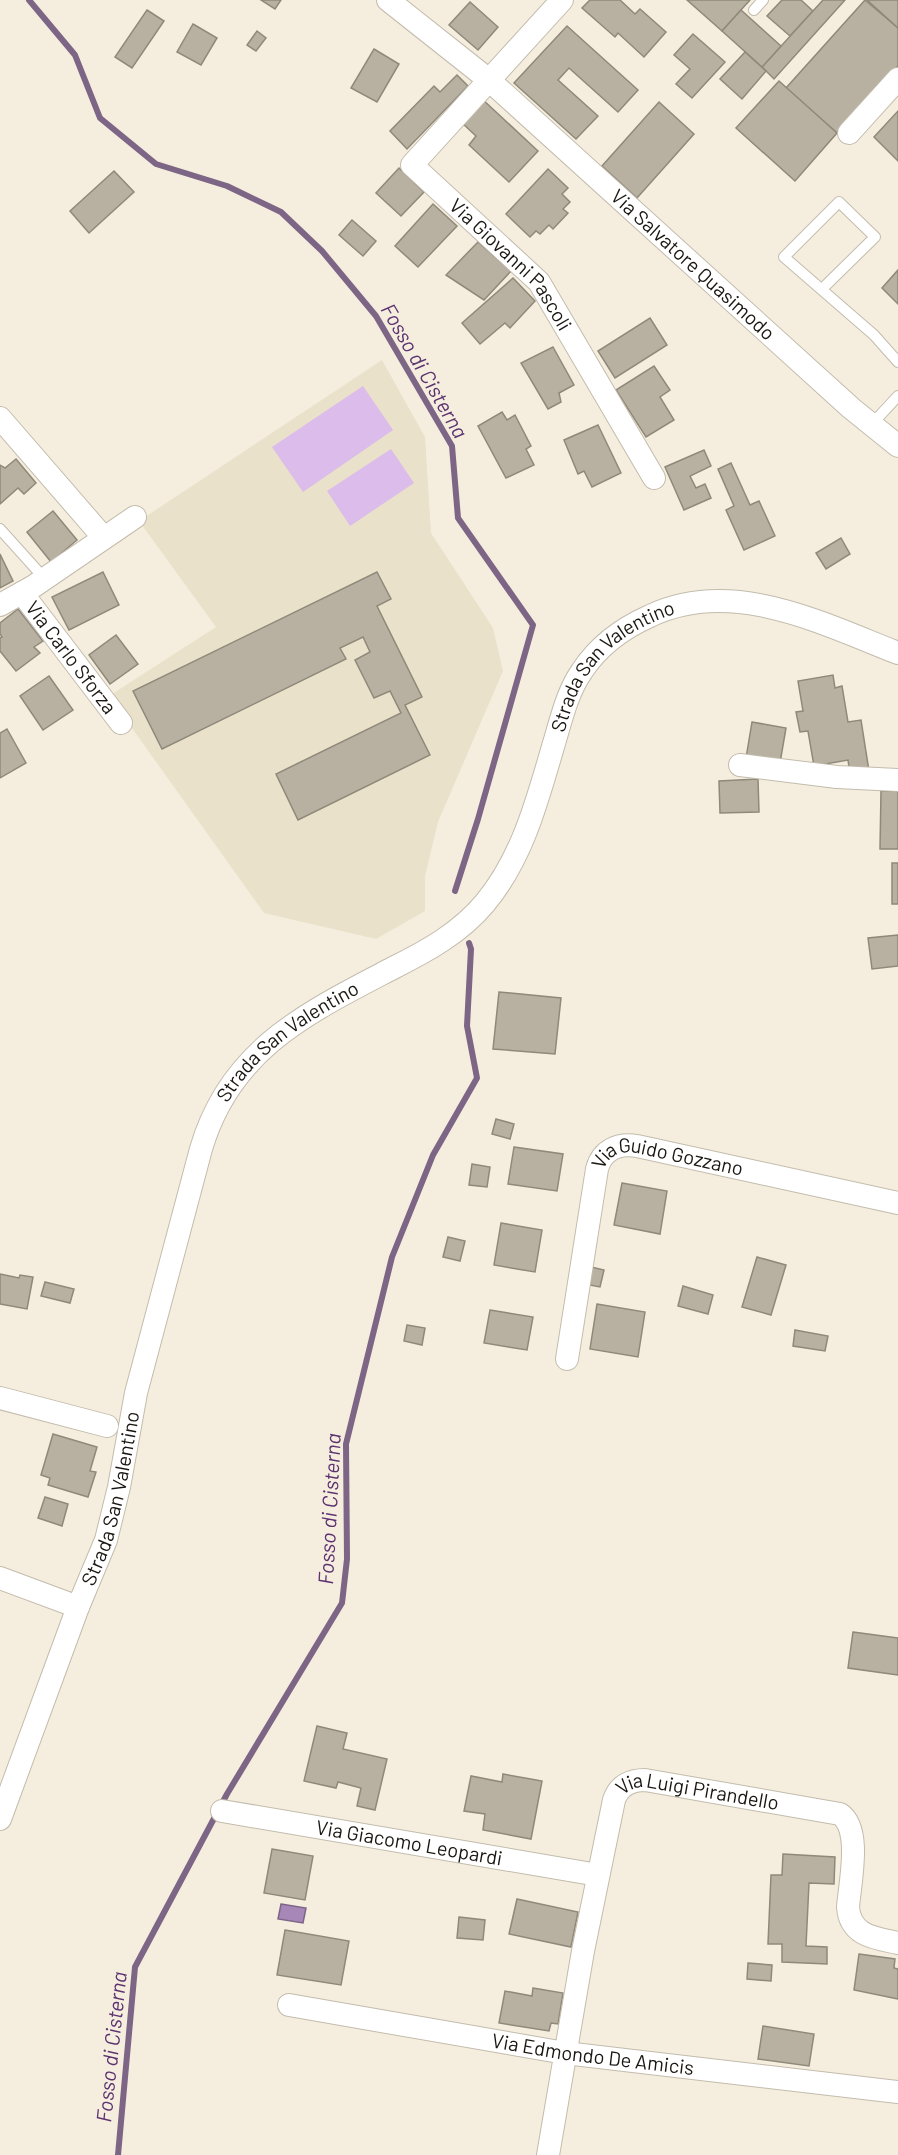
<svg xmlns="http://www.w3.org/2000/svg" width="898" height="2155" font-family="Barlow,sans-serif">
	<style>
		.built { fill: #eae1ca }
		.green { fill: #dbbceb }
		.water { fill: #a786b8; stroke: #7d6586; stroke-width: 1.5 }
		.lines { fill: none; stroke-linecap: round; stroke-linejoin: round }
		.stream { stroke: #7d6586; stroke-width: 6 }
		.building { fill: #b8b1a2; stroke: #8f897a; stroke-width: 1.5 }
		.lane-casing { stroke: #c3bcad; stroke-width: 12 }
		.street-casing { stroke: #c3bcad; stroke-width: 24 }
		.lane { stroke: #fff; stroke-width: 10 }
		.street { stroke: #fff; stroke-width: 22 }
		.labels { text-anchor: middle; stroke-width: 5; stroke-linejoin: round; paint-order: stroke }
		.street-label { font-size: 20px; fill: #1a1712; stroke: #f5eede }
		.water-label { font-size: 21px; font-style: italic; fill: #5c3270; stroke: #f5eede }
	</style>
	<rect width="100%" height="100%" fill="#f5eede"/>
	<polygon class="built" points="382,360 425,437 431,533 493,628 503,671 438,822 425,876 425,911 376,939 264,913 109,696 216,627 139,521"/>
	<g class="green">
		<polygon points="363,386 393,430 303,492 272,447"/>
		<polygon points="391,449 414,483 350,526 327,491"/>
	</g>
	<polygon class="water" points="281,1904 306,1908 303,1923 278,1919"/>
	<g class="lines">
		<g class="stream">
			<polyline points="29,0 75,55 100,118 156,164 227,186 281,212 322,251 376,316 452,446 458,518 533,625 478,819 455,891"/>
			<polyline points="118,2155 135,1967 227,1794 342,1603 347,1559 346,1444 392,1257 433,1155 477,1078 467,1026 471,949 469,943"/>
		</g>
	</g>
	<g class="building">
		<polygon points="261,0 281,0 275,9"/>
		<polygon points="590,0 620,0 635,14 640,9 666,32 644,57 618,33 615,37 582,8"/>
		<polygon points="687,0 750,0 722,31"/>
		<polygon points="782,0 801,0 813,11 790,36 767,16"/>
		<polygon points="823,0 845,0 774,79 762,67"/>
		<polygon points="865,0 898,28 898,66 837,133 786,88"/>
		<polygon points="867,0 898,0 898,28"/>
		<polygon points="470,2 498,27 478,50 449,25"/>
		<polygon points="147,10 164,21 132,68 115,57"/>
		<polygon points="741,10 781,46 762,67 722,31"/>
		<polygon points="193,24 217,38 201,65 177,52"/>
		<polygon points="567,26 638,90 618,112 569,68 558,80 598,116 576,139 514,83"/>
		<polygon points="257,31 266,38 256,51 247,45"/>
		<polygon points="693,34 725,62 692,98 676,84 690,69 674,55"/>
		<polygon points="374,49 399,64 377,102 351,88"/>
		<polygon points="745,52 766,71 742,99 720,79"/>
		<polygon points="457,75 468,86 407,149 390,131 434,86 440,92"/>
		<polygon points="779,81 837,133 795,181 736,128"/>
		<polygon points="481,98 538,151 509,182 469,145 476,136 460,121"/>
		<polygon points="659,102 694,134 637,198 602,166"/>
		<polygon points="898,111 898,161 874,137"/>
		<polygon points="399,168 424,192 401,216 376,193"/>
		<polygon points="548,169 568,188 562,194 570,202 563,209 568,213 553,229 549,225 540,234 536,231 530,237 506,214"/>
		<polygon points="114,171 134,192 89,233 70,211"/>
		<polygon points="433,204 457,226 418,267 395,246"/>
		<polygon points="352,220 376,241 363,256 339,235"/>
		<polygon points="478,242 511,271 484,300 446,275"/>
		<polygon points="898,270 898,304 882,288"/>
		<polygon points="513,278 535,301 510,328 505,323 480,344 462,323"/>
		<polygon points="650,318 667,345 615,378 598,351"/>
		<polygon points="553,347 574,385 559,393 561,402 548,409 521,363"/>
		<polygon points="654,366 670,390 660,397 674,420 646,437 616,390"/>
		<polygon points="502,412 507,420 515,415 531,446 526,449 534,465 506,478 478,426"/>
		<polygon points="598,425 621,473 592,487 584,471 578,474 564,440"/>
		<polygon points="704,450 711,466 690,476 696,488 705,484 711,498 684,510 665,467"/>
		<polygon points="16,459 36,483 24,494 18,488 0,504 0,465 5,468"/>
		<polygon points="731,463 750,505 759,501 775,536 744,550 726,510 734,506 718,469"/>
		<polygon points="53,511 77,540 51,562 27,532"/>
		<polygon points="841,538 850,554 826,569 816,553"/>
		<polygon points="0,554 13,581 0,588"/>
		<polygon points="103,572 119,605 69,630 52,597"/>
		<polygon points="377,572 391,599 377,606 422,697 405,705 430,755 298,820 276,774 401,713 390,691 374,698 355,660 370,652 363,637 340,648 346,659 162,749 133,691"/>
		<polygon points="18,609 43,641 34,647 40,653 16,671 0,651 0,638 2,637 0,634 0,623"/>
		<polygon points="116,635 138,664 110,684 89,655"/>
		<polygon points="833,675 835,688 842,686 848,722 861,720 869,771 850,774 848,760 814,766 808,731 800,732 796,712 803,711 798,681"/>
		<polygon points="49,676 73,710 43,730 20,696"/>
		<polygon points="752,722 786,728 780,763 746,758"/>
		<polygon points="7,729 26,763 0,778 0,733"/>
		<polygon points="758,779 759,812 720,813 719,781"/>
		<polygon points="881,791 898,791 898,849 880,849"/>
		<rect x="892" y="863" width="6" height="41"/>
		<polygon points="898,935 898,966 872,969 868,938"/>
		<polygon points="499,992 561,998 555,1054 493,1049"/>
		<polygon points="496,1119 514,1124 510,1139 492,1134"/>
		<polygon points="514,1147 563,1154 557,1191 508,1184"/>
		<polygon points="472,1164 490,1167 487,1187 469,1185"/>
		<polygon points="622,1183 667,1191 660,1234 614,1225"/>
		<polygon points="501,1223 542,1230 535,1272 494,1265"/>
		<polygon points="448,1237 465,1241 460,1261 443,1257"/>
		<polygon points="757,1257 786,1265 771,1315 742,1307"/>
		<polygon points="587,1266 604,1270 600,1287 584,1284"/>
		<polygon points="0,1274 19,1278 20,1275 33,1277 27,1309 0,1304"/>
		<polygon points="45,1282 74,1289 70,1303 41,1296"/>
		<polygon points="683,1286 713,1295 708,1314 678,1306"/>
		<polygon points="597,1304 645,1312 638,1357 590,1349"/>
		<polygon points="490,1310 533,1317 527,1350 484,1343"/>
		<polygon points="407,1325 425,1328 422,1345 404,1341"/>
		<polygon points="795,1330 828,1336 825,1351 793,1346"/>
		<polygon points="53,1434 97,1447 90,1471 96,1472 88,1497 48,1485 50,1478 41,1475"/>
		<polygon points="45,1497 68,1504 62,1526 38,1518"/>
		<polygon points="853,1632 898,1638 898,1675 848,1668"/>
		<polygon points="317,1726 347,1733 343,1749 387,1759 375,1810 357,1806 361,1788 338,1782 336,1788 304,1781"/>
		<polygon points="503,1774 542,1781 531,1839 483,1830 485,1814 464,1811 471,1776 502,1782"/>
		<polygon points="272,1849 313,1856 305,1900 264,1893"/>
		<polygon points="783,1854 835,1857 834,1884 809,1883 806,1946 827,1947 827,1964 782,1962 782,1944 768,1944 771,1875 782,1875"/>
		<polygon points="517,1899 578,1912 571,1947 509,1934"/>
		<polygon points="459,1917 485,1920 483,1940 457,1938"/>
		<polygon points="285,1930 349,1941 341,1985 277,1975"/>
		<polygon points="859,1954 895,1959 894,1968 898,1969 898,1999 854,1990"/>
		<polygon points="748,1963 772,1965 771,1981 747,1979"/>
		<polygon points="533,1988 563,1993 558,2024 551,2023 549,2031 499,2023 505,1991 532,1996"/>
		<polygon points="763,2026 814,2034 809,2066 758,2059"/>
	</g>
	<g class="lines">
		<g class="lane-casing">
			<g id="lane">
				<polyline points="754,10 763,0"/>
				<polyline points="822,289 875,237 839,202 784,257 874,335 898,362"/>
				<polyline points="872,424 898,396"/>
				<polyline points="0,529 45,579"/>
			</g>
		</g>
		<g class="street-casing">
			<g id="street">
				<path id="s1" d="M 388,0 L 489,80 L 851,408 L 898,446"/>
				<path id="s2" d="M 562,0 L 412,165 L 539,282 L 654,478"/>
				<polyline points="849,133 898,79"/>
				<polyline points="0,418 104,538"/>
				<path id="s3" d="M 22,593 L 121,723"/>
				<polyline points="0,605 34,586 135,517"/>
				<polyline points="740,765 837,777 898,780"/>
				<path id="s4" d="M 567,1359 L 597,1169 C 602,1150 618,1143 637,1146 L 898,1203"/>
				<polyline points="0,1398 107,1426"/>
				<polyline points="0,1578 78,1607"/>
				<path id="s5" d="M 222,1811 L 598,1875"/>
				<path id="s6" d="M 0,1819 L 78,1607 L 106,1540 L 119,1487 L 136,1393 L 201,1149 C 230,1049 307,1013 393,968 C 427,951 460,933 485,903 C 524,856 538,797 555,740 C 562,716 568,691 582,671 C 599,645 623,628 650,616 C 732,577 821,623 898,653"/>
				<path id="s7" d="M 289,2005 L 565,2053 L 898,2092"/>
				<path id="s8" d="M 548,2155 L 583,1951 L 614,1800 C 619,1785 631,1780 645,1780 L 840,1814 C 862,1829 850,1882 848,1907 C 850,1936 875,1938 898,1943"/>
			</g>
		</g>
		<use href="#lane" class="lane"/>
		<use href="#street" class="street"/>
	</g>
	<g class="labels">
		<g class="street-label">
			<text dy="7" stroke="none"><textPath href="#s1" startOffset="404">Via Salvatore Quasimodo</textPath></text>
			<text dy="7" stroke="none"><textPath href="#s2" startOffset="364">Via Giovanni Pascoli</textPath></text>
			<text dy="7" stroke="none"><textPath href="#s3" startOffset="81">Via Carlo Sforza</textPath></text>
			<text dy="7" stroke="none"><textPath href="#s6" startOffset="1365">Strada San Valentino</textPath></text>
			<text dy="7" stroke="none"><textPath href="#s6" startOffset="844">Strada San Valentino</textPath></text>
			<text dy="7" stroke="none"><textPath href="#s4" startOffset="273">Via Guido Gozzano</textPath></text>
			<text dy="7" stroke="none"><textPath href="#s6" startOffset="340">Strada San Valentino</textPath></text>
			<text dy="7" stroke="none"><textPath href="#s8" startOffset="454">Via Luigi Pirandello</textPath></text>
			<text dy="7" stroke="none"><textPath href="#s5" startOffset="190">Via Giacomo Leopardi</textPath></text>
			<text dy="7" stroke="none"><textPath href="#s7" startOffset="308">Via Edmondo De Amicis</textPath></text>
		</g>
		<g class="water-label">
			<text transform="translate(424 371) rotate(60)" y="7">Fosso di Cisterna</text>
			<text transform="translate(330 1509) rotate(-87)" y="7">Fosso di Cisterna</text>
			<text transform="translate(112 2047) rotate(-84)" y="7">Fosso di Cisterna</text>
		</g>
	</g>
</svg>
